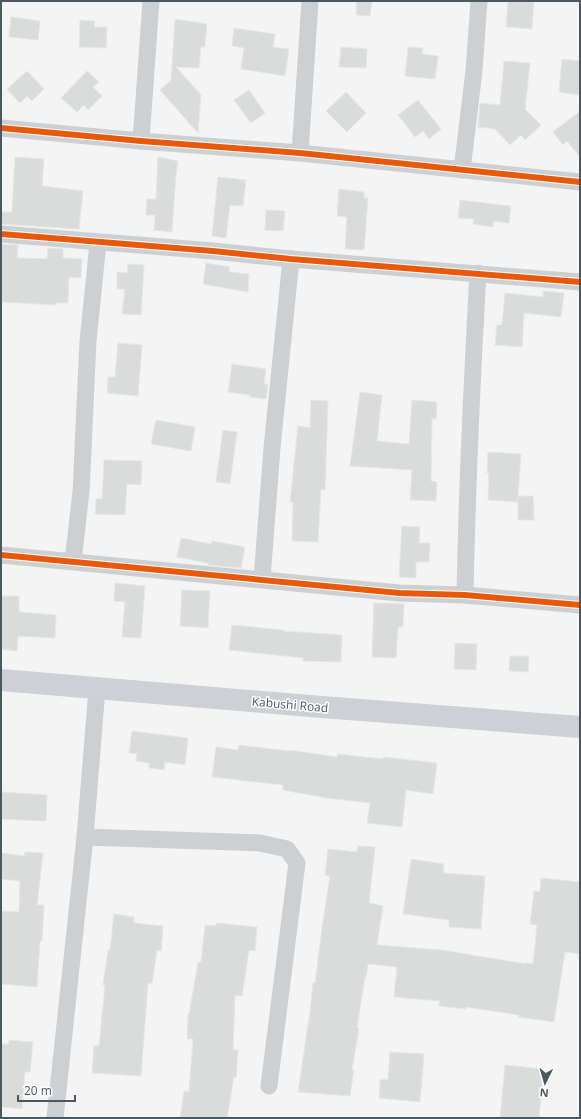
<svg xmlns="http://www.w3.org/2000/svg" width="581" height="1119" font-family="'Open Sans',sans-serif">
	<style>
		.building { fill: #dadcdc; stroke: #e5e6e6 }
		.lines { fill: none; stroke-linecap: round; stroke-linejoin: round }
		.minor { stroke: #cdd0d2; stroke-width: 17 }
		.secondary { stroke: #cdd0d4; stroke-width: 22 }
		.cycleway-casing { stroke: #fff; stroke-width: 8 }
		.cycleway { stroke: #e8590c; stroke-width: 6 }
		.labels { text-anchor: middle; stroke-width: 3; stroke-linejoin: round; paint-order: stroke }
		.street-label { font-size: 12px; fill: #495861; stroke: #fff }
	</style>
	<rect width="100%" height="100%" fill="#f4f4f4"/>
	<g class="building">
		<polygon points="357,1 372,1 370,16 356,15"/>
		<polygon points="508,1 534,1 532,29 506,27"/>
		<polygon points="11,17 40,21 38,40 9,37"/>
		<polygon points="175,19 207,24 205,47 201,47 199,68 176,67 201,95 198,133 160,90 171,80"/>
		<polygon points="80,20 95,21 94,27 107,27 106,48 79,47"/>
		<polygon points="234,28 275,34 273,47 289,49 285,76 241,69 244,48 232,46"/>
		<polygon points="341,47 367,49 366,68 339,67"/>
		<polygon points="408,47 423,48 422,54 438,56 435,79 405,76"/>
		<polygon points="562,59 580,61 580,95 559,92"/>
		<polygon points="504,61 530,63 525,109 541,125 525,140 521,135 510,145 495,129 478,127 480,103 500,105"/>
		<polygon points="27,71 44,89 32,101 27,96 20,103 7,89"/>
		<polygon points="87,71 99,82 93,87 102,96 88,110 84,105 77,112 61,98"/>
		<polygon points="249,90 265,113 251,123 234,100"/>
		<polygon points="346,92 366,113 347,132 326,111"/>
		<polygon points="418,100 441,129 429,139 423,131 415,137 398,115"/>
		<polygon points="580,111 580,157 567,141 563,145 553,132"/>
		<polygon points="15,157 44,159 42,186 83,191 79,229 1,224 1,212 12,212"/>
		<polygon points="158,157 178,161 176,174 172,232 154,230 155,215 146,215 147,199 156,199"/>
		<polygon points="218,177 246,180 243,206 230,205 226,238 212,236"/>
		<polygon points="339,189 364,192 364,198 368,198 364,250 345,249 347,217 337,216"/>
		<polygon points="460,200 511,206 509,223 494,221 493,227 473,224 474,219 458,218"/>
		<polygon points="266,210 285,211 283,231 265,230"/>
		<polygon points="1,244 18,245 17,258 47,259 48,248 63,249 63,258 82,259 81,278 69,277 68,303 56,303 56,305 1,302"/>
		<polygon points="206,263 230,267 229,272 249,274 248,292 203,284"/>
		<polygon points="128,264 144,265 141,315 122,314 125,289 117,289 117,272 127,273"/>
		<polygon points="543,291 564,293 561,317 524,313 522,347 495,345 497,325 502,325 505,293 543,297"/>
		<polygon points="118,343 142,345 138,396 107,393 108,377 115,377"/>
		<polygon points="232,364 266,369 264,384 268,384 266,399 250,397 250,395 228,392"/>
		<polygon points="360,392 382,395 377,441 409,444 412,400 437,402 436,419 432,419 431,481 437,482 436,501 410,500 412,470 350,466"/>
		<polygon points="311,400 328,401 325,490 321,489 318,542 292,541 293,502 290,502 298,426 310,428"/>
		<polygon points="156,420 195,427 191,451 151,444"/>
		<polygon points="223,430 237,432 230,484 216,482"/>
		<polygon points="488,452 521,454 518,496 533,496 534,520 518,520 518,497 517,502 488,500 489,473 487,473"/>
		<polygon points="104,460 142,461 141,485 127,484 125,515 95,514 96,499 102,499"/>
		<polygon points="402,526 420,527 419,543 430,543 429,562 416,562 416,578 399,577"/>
		<polygon points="181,538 211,544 212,541 245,547 241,568 208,565 208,563 177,557"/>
		<polygon points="115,583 145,586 141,638 122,637 125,602 114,601"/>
		<polygon points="182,590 210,591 208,628 180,626"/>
		<polygon points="1,596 19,596 19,612 56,615 55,638 18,636 17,651 1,649"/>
		<polygon points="374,603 404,604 403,627 398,627 396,658 372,657"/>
		<polygon points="232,625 283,630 283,631 342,635 341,662 303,661 303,658 229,650"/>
		<polygon points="455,643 477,644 476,670 454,669"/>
		<polygon points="510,656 529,656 528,672 509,671"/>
		<polygon points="132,731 188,738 185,765 165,762 164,770 149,768 149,763 136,761 137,754 129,753"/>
		<polygon points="239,745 289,751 289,750 337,757 338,754 383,759 383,757 437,763 433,794 406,790 402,827 367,823 370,803 327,798 283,790 283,785 212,777 216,747 238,750"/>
		<polygon points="1,792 47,795 46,821 1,819"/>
		<polygon points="358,846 375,847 369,903 383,906 377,945 442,950 526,964 526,963 533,964 537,925 530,924 534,891 540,892 541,878 580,882 580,954 565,952 554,1022 518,1017 519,1015 466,1007 466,1009 439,1006 440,1001 394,997 397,967 368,964 366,977 365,977 357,1028 359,1028 352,1070 354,1070 350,1096 298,1092 310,1012 313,983 315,983 322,928 330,876 325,875 328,849 357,852"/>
		<polygon points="25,852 43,853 37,905 44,905 42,941 40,941 37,987 1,984 1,911 19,912 20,881 1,879 1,853 24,856"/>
		<polygon points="411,859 444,864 443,873 485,876 481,929 449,927 449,920 403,914"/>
		<polygon points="114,914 134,917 134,923 163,926 161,951 157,950 152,984 148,983 141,1076 92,1073 94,1046 99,1046 105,985 103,985 108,950 110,950"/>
		<polygon points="216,923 257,927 255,951 249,950 242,996 235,995 233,1050 238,1050 236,1078 234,1077 227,1118 180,1118 184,1091 189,1092 193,1039 187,1039 188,1014 189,1014 198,962 201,962 205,925 216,926"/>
		<polygon points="9,1040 33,1042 30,1072 25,1072 22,1109 1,1107 1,1044 9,1044"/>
		<polygon points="390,1052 424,1054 420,1102 379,1098 380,1079 388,1080"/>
		<polygon points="505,1065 543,1069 539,1118 500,1118"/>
	</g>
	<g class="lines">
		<g class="minor">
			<polyline points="1,128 141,141 300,153 580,182"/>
			<polyline points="141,141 151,1"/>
			<polyline points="300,153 310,1"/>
			<polyline points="462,170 474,71 479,1"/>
			<polyline points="1,234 213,251 291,259 580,282"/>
			<polyline points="1,555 399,593 465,595 580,605"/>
			<polyline points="73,561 81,492 88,341 98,243"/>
			<polyline points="262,579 272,448 291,259"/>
			<path d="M 465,595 C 467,487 472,380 478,273"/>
			<polyline points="85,837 260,843 287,849 297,863 269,1086"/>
			<polyline points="55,1118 85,837 97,689"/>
		</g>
		<polyline class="secondary" points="1,680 322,707 580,727"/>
		<g class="cycleway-casing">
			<g id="cycleway">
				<polyline points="1,128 141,141 300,153 580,182"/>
				<polyline points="1,234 213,251 291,259 580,282"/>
				<polyline points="1,555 399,593 465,595 580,605"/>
			</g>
		</g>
		<use href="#cycleway" class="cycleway"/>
	</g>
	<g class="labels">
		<g class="street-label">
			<text transform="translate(290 705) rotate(5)" y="4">Kabushi Road</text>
		</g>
	</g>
	<rect width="581" height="1119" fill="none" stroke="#495861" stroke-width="4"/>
	<g transform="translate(545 1083) rotate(185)" stroke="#ffffff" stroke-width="3" paint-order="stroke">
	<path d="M0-3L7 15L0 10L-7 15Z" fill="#495861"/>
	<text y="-6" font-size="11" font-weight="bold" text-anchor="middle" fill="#495861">N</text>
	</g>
	<path d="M18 1095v6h57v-6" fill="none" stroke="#495861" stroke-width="2"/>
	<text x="24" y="1095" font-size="12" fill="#495861" stroke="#ffffff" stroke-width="3" paint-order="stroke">20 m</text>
</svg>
